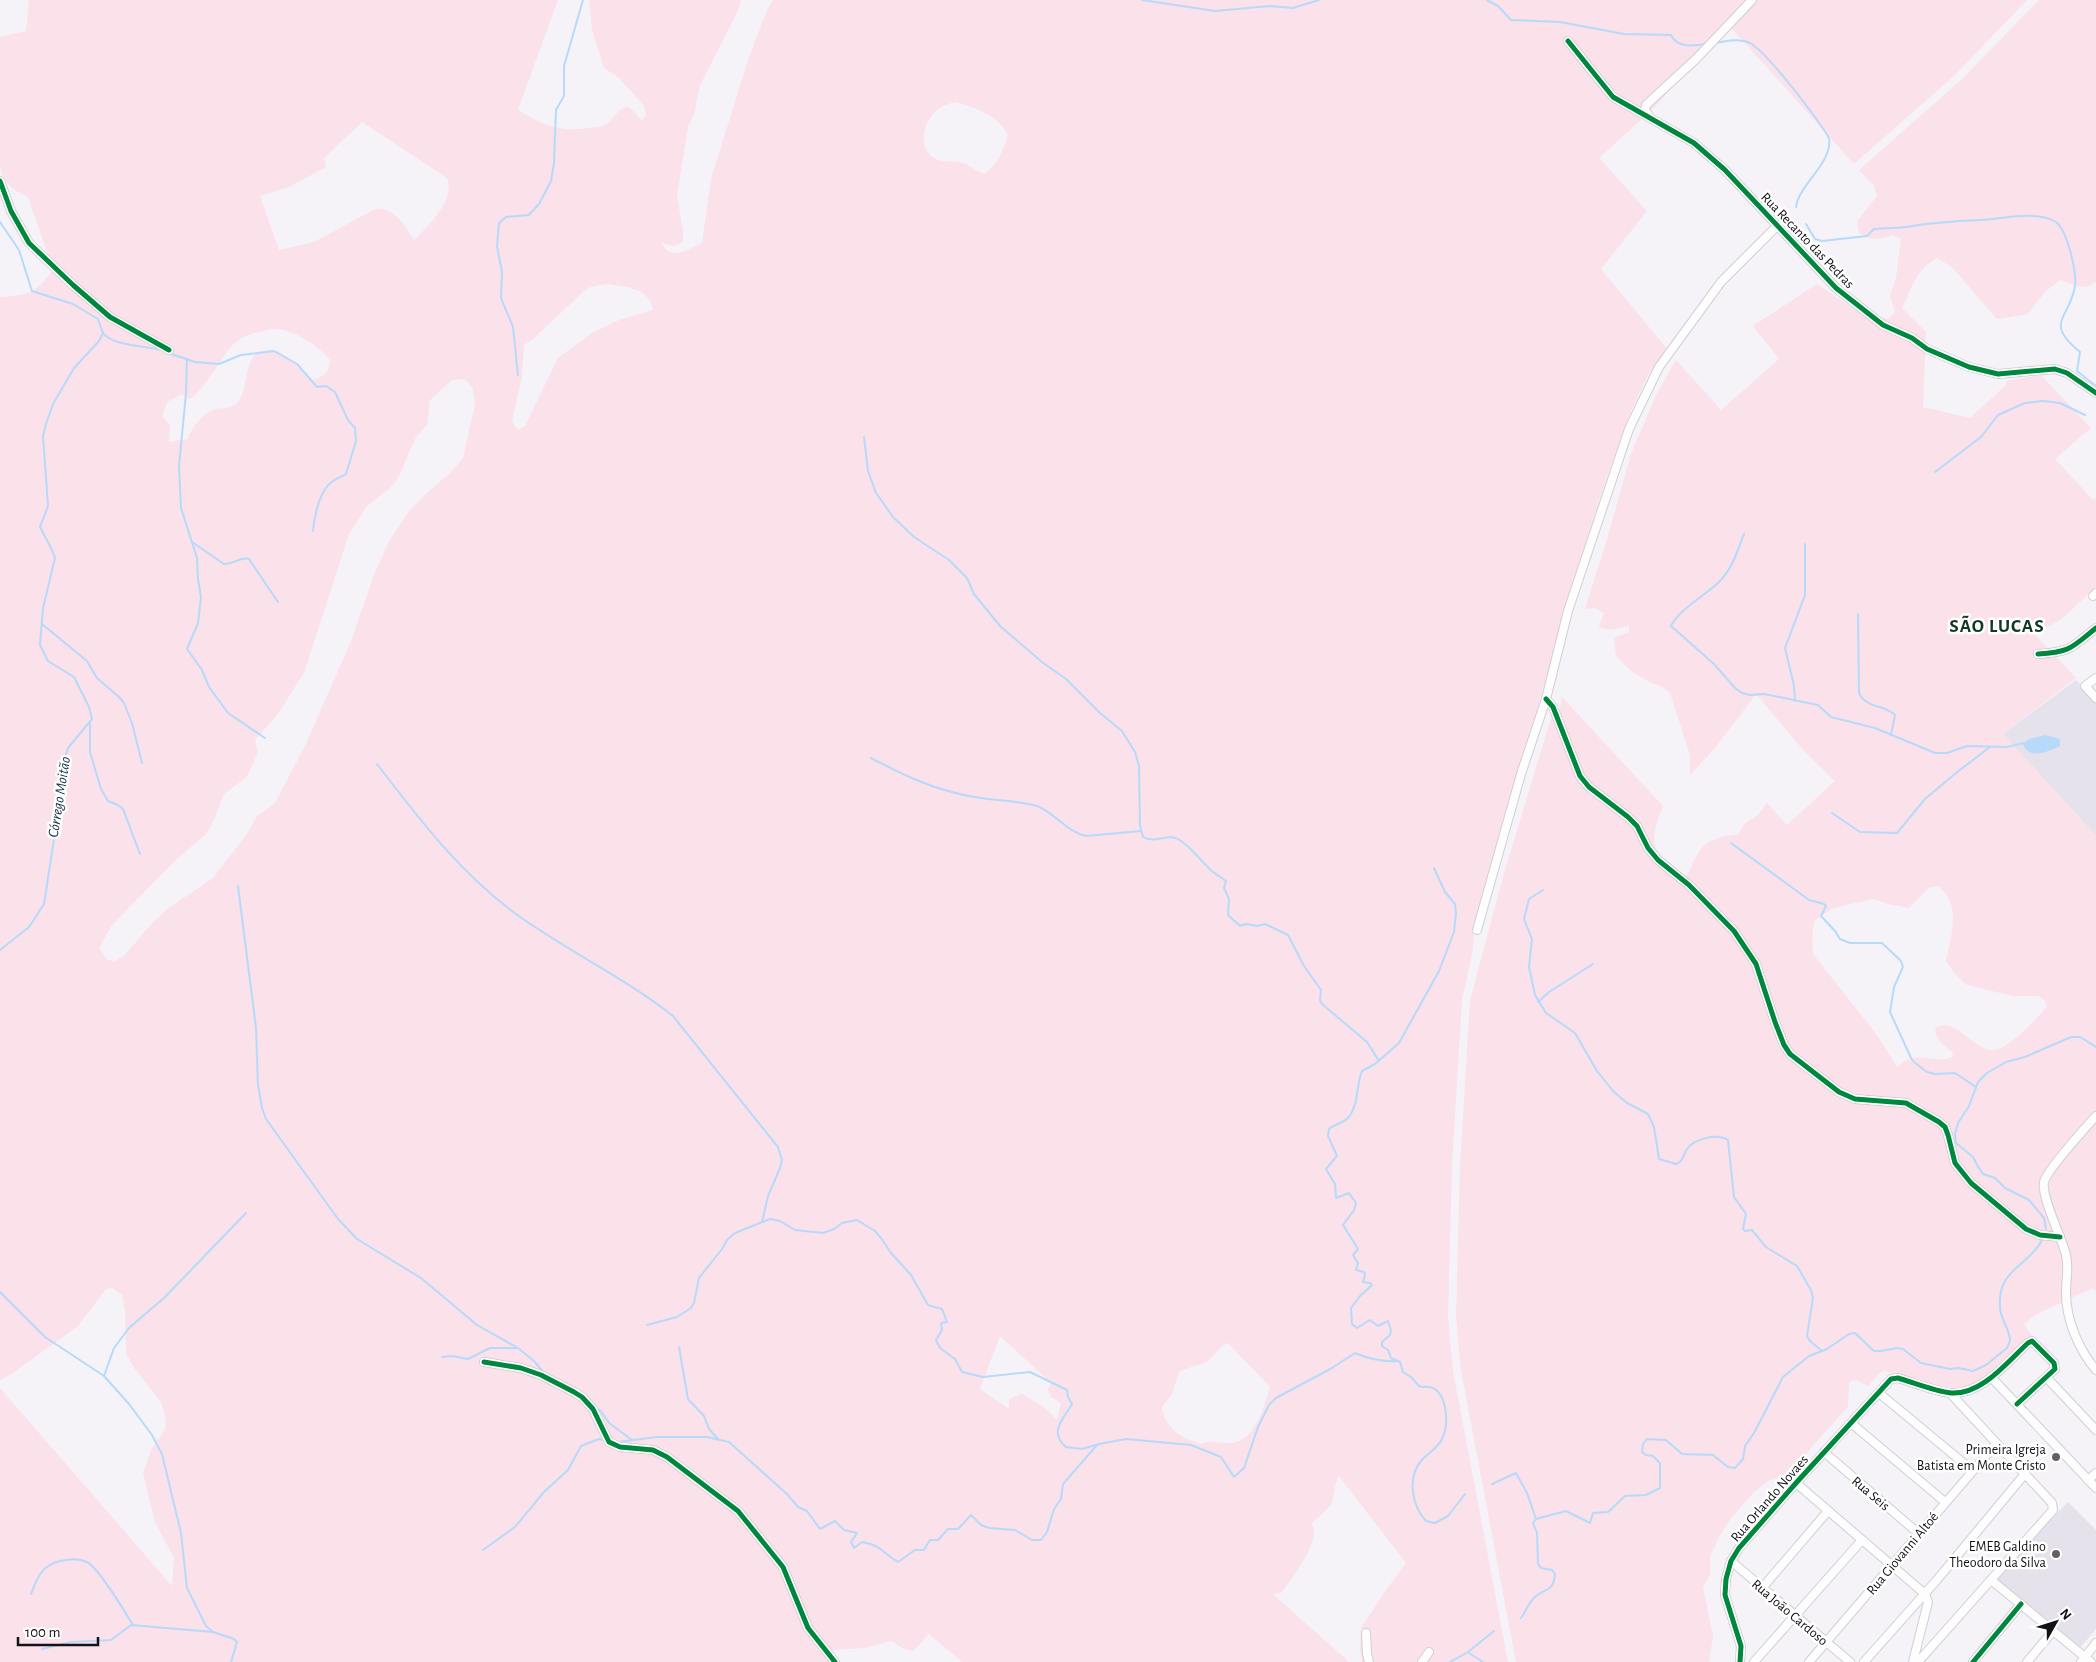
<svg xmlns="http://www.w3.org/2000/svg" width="2096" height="1662" font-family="'Alegreya Sans',sans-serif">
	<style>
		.built { fill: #e5e2ec }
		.green { fill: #fae1ea; fill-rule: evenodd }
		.water { fill: #b7dafa }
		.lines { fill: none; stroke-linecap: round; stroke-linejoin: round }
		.stream { stroke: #b7dafa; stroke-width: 2 }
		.minor-casing { stroke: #d0cfd3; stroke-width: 10 }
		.minor { stroke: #fefdfe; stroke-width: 8 }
		.cycleway-casing { stroke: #fff; stroke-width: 8 }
		.cycleway { stroke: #00873e; stroke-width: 5 }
		.poi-dot { fill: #626164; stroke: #fff; stroke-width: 2 }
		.labels { text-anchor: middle; stroke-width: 5; stroke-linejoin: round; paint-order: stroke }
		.street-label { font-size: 14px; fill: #131215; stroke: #fff }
		.poi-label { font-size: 14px; fill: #131215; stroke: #fff; text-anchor: end }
		.water-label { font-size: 15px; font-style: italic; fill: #122f44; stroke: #fff }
		.district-label { font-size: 19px; font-weight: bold; letter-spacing: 1px; fill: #103924; stroke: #fff }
	</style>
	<rect width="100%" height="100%" fill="#f5f3f8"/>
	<g class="built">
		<polygon points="2076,680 2096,702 2096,836 2003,734"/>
		<polygon points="2068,1502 2096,1530 2096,1629 2079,1649 1993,1578"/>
	</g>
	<g class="green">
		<path d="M 29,0 L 558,0 L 518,110 C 545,126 558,132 589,128 C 596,127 601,128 608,123 C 616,117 617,108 629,107 L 642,120 L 646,116 L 644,106 L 639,100 L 618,77 L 604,68 L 592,30 L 589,0 L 741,0 L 738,11 L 700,85 L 694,115 L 688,127 L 677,195 L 683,232 L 683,242 L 673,246 L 662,243 C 669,262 690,249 702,243 L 711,179 L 749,57 L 768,8 L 773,0 L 2027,0 L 1956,74 L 1854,164 L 1725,21 L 1656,106 L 1599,158 L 1647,211 L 1601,269 L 1667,349 L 1648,375 L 1629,416 L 1607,477 L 1572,584 L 1551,664 L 1540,698 L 1540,704 L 1475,926 L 1472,954 L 1462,1000 L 1452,1165 L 1448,1317 L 1453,1371 L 1508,1662 L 1362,1662 L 1360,1649 L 1361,1628 L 1386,1590 L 1406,1563 L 1338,1475 L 1331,1505 L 1311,1524 C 1324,1537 1291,1580 1281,1593 L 1273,1594 L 1349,1662 L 962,1662 L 929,1634 L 913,1651 L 904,1649 L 891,1641 L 865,1648 L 833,1650 L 829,1662 L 0,1662 L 0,1388 L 172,1586 L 174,1558 L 155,1522 L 143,1473 L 152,1448 L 165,1430 L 166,1419 L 161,1402 L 134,1368 L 126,1353 L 125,1310 L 122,1295 L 113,1288 L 106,1289 L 78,1326 L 13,1373 L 0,1380 L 0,297 C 28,295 35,294 52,271 L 50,269 L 51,259 L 47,252 L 28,197 C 12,189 5,185 0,167 L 0,37 L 26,31 ZM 956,102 C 976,108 998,115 1008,135 C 1003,151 998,165 984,174 C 976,172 971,166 963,163 C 954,160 944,163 936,159 C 916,150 923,120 938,109 C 943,105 950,103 956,102 ZM 362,122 L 447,178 C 456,199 428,227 414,240 C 406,226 393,207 375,209 L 314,242 L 279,250 L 260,196 L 289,187 L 326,167 L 324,158 ZM 605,284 C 623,286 650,287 653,310 L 619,320 L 592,333 L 558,358 L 525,426 L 518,430 L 512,422 L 522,376 L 524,345 L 534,338 L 582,293 L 590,287 ZM 274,329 C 294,329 317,345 330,360 C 329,372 325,376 313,380 C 297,370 285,345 263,351 C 242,356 250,389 237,403 C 230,410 224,407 216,409 C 204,411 191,428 188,439 L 169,442 L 170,425 L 162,416 L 167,402 L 182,394 L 189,399 C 197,395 200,389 206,382 C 232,349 227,336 274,329 ZM 461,379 L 467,381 L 473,389 L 475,404 L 463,458 L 452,471 L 427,493 L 409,511 L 388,543 L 374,575 L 351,641 L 306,744 L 275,803 L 257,816 L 247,834 L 213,878 L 167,909 L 153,922 L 125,955 L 115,961 L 107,960 L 99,948 L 112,925 L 175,861 L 206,834 L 214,820 L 224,794 L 247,777 L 258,752 L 255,740 L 277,715 L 304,673 L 349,534 L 367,506 L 390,488 L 398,478 L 416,437 L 427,425 L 430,400 L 452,380 ZM 1000,1336 L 1051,1383 L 1048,1389 L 1051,1397 L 1061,1403 L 1057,1420 L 1045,1408 L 1022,1394 L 1009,1399 L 1009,1409 L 980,1389 ZM 1228,1343 L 1270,1387 C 1264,1406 1256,1440 1232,1443 C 1221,1444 1211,1439 1201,1444 C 1181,1438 1165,1429 1162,1407 L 1172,1394 L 1179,1372 C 1189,1366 1202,1366 1210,1359 C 1216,1354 1220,1345 1228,1343 Z"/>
		<path d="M 2039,0 L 2096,0 L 2096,282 C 2084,291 2074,285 2060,280 L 2045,292 L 2028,314 L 1997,319 L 1952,267 L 1937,258 C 1915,270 1913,287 1902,308 L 1926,332 L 1923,407 L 1970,418 L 2006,385 L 2006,381 L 2041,375 L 2091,428 L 2055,459 L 2093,500 L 2096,498 L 2096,587 C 2084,597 2059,626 2044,627 C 2042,627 2039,626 2036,626 L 2034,629 L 2034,634 L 2076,678 L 2003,734 L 2096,836 L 2096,1292 L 2093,1288 L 2037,1314 L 2024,1324 L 2033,1337 L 1995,1373 L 1969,1389 L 1926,1385 L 1883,1370 L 1868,1386 L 1856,1380 L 1849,1382 L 1848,1407 L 1815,1443 L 1793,1471 L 1787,1475 L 1768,1481 L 1754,1492 L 1732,1517 L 1719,1537 L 1710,1557 L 1710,1575 L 1703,1587 L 1713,1636 L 1709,1662 L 1516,1662 L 1461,1370 L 1456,1317 L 1460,1166 L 1470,1000 L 1505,870 L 1552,715 L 1560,709 L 1562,697 L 1663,806 C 1646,846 1654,855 1685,880 C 1701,847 1700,839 1739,834 L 1743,825 L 1758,815 L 1767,803 L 1787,825 L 1835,781 L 1805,752 L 1756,694 L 1715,748 L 1690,775 L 1690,755 L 1670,693 L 1661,686 L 1651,683 L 1631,671 L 1616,656 L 1614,638 L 1629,632 L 1629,626 C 1618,628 1608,633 1599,626 L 1604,613 L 1595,608 L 1585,609 L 1608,536 L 1631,454 L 1656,395 L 1676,360 L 1721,410 L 1779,359 L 1753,326 L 1817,284 L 1864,315 L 1888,319 L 1895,312 L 1890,296 L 1896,278 L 1901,238 L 1893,235 C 1880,240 1871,241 1859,233 L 1857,221 L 1877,196 L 1874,186 L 1859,170 L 1961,80 ZM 1938,886 C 1962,904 1951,936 1946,961 L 1955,974 L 1967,985 L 2013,996 L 2038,996 L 2044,1000 L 2047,1006 C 2039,1017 2007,1051 1993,1050 C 1971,1049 1957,1016 1935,1028 L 1936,1035 L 1941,1043 L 1953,1053 L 1952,1057 C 1932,1066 1919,1047 1897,1067 L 1877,1035 L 1813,954 L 1812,939 L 1814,921 L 1833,908 L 1873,899 L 1888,904 L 1909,908 L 1930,887 Z"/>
	</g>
	<path class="water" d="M 2045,735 L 2060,739 L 2060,746 C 2049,751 2029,761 2023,744 L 2029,739 Z"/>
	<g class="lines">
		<g class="stream">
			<polyline points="1142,0 1215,11 1270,6 1293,8 1319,0"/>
			<path d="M 1487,0 L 1498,6 L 1511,20 L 1560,22 L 1624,34 L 1671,35 C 1677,48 1693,46 1706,44"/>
			<path d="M 1715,43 C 1726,41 1740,38 1750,43 C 1768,53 1817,118 1829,138 C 1833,163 1799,184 1796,207"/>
			<polyline points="0,222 19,250 32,291 73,304 98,319 103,333 99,341 74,368 53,404 46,424 43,436 48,506 40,527 52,550 55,558 43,608 40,645 48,661 74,677 89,707 92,719 68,748 63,763 55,833 44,904 29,927 0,950"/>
			<path d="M 1806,224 L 1815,239 L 1822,241 L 1867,236 L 1874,229 C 1887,227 1900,229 1913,226 C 1936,222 1957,221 1981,220 C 2001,219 2038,210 2056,222 C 2067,230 2077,272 2075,286 C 2070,319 2043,322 2080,352 L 2077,371 L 2096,386"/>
			<path d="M 103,333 C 113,346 146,346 162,350"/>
			<path d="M 168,353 L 195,362 L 219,364 L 241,355 L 274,351 L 297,364 L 317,387 L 326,386 L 335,392 L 348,420 L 355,428 L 356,441 L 346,474 C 339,478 330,481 326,488 C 318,499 314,518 313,531"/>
			<polyline points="187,359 186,393 179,466 181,508 197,558 198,579 201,597 198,623 187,649 202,670 209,687 228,713 265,738"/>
			<polyline points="518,375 513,327 501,298 502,272 497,246 499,223 506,217 529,215 539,204 551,181 554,163 556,110 564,96 564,66 583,0"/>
			<path d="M 864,437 L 868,471 L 876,493 L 893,517 L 914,537 L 949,560 L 967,578 L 974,594 L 1000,626 L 1042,662 L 1066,679 L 1100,713 L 1122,731 L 1135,752 L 1139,766 L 1140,826 L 1143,837 C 1155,844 1168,833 1178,839 C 1192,847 1201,862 1213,872 C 1217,875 1222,878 1226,881 L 1224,888 L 1229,899 L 1228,915 L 1240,926 L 1246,924 L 1257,926 L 1265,924 L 1288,935 L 1304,966 L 1321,990 L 1320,1000 L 1322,1004 L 1367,1042 L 1379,1061"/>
			<polyline points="1935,472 1981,437 1998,415 2025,403 2043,401 2060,403 2085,415"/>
			<path d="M 1744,534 C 1737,551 1733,568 1719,582 C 1707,594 1677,611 1671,626 L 1714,664 L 1735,688 L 1742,693 L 1750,695 L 1764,694 L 1818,705 L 1831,717 L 1875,728 L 1935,753 L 1947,753 L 1967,746 L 2007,747 L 2024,743"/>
			<path d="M 192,542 L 224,564 C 233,565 240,556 249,559 L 278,602"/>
			<path d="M 1858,614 L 1859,693 C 1867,709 1883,704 1895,715 L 1891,735"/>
			<polyline points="42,624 87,661 97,678 119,697 124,703 132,723 142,763"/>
			<polyline points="1795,701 1794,686 1785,648 1805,595 1805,544"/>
			<polyline points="90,723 90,752 101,789 108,801 118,805 123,809 140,854"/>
			<path d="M 871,758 C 905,776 937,791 975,797 C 996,801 1017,800 1037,806 C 1055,813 1067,832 1086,836 L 1141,831"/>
			<path d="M 377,764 C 419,819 461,874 516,914 C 567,951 624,977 673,1016 L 778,1147 L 782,1160 L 780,1168 L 768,1196 L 762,1222"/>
			<polyline points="1832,813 1860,832 1897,833 1925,799 1956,773 1990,747"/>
			<polyline points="1731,843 1809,900 1824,904 1826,906 1821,916 1835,931 1840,939 1850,943 1882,943 1901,961 1903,967 1894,987 1890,1012 1911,1058 1915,1063 1927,1072 1935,1074 1955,1073 1976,1087"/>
			<path d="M 1434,868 L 1445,892 L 1455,904 L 1456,913 L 1454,932 L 1439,971 L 1399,1043 L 1375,1064 L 1362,1071 C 1356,1086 1359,1103 1349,1117 C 1344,1123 1334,1124 1329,1129 L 1328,1136 L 1337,1156 L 1326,1169 L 1335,1184 L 1336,1198 L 1349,1193 L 1356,1203 L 1354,1210 L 1343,1225 L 1358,1249 L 1353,1255 L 1358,1263 L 1356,1270 L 1364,1272 L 1365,1275 L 1363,1282 L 1370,1283 L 1372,1285 L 1360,1296 L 1351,1308 L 1352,1324 L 1357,1328 L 1370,1320 L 1378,1326 L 1388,1321 L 1391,1330 L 1390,1335 L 1382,1342 L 1382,1346 L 1388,1350 L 1391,1358 L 1400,1362 L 1403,1372 L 1411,1377 L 1419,1386 C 1423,1388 1426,1386 1430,1387 C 1448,1392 1449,1425 1442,1439 C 1438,1448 1428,1453 1421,1461 C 1407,1478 1412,1506 1426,1521 L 1435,1523 L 1448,1516 L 1465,1494"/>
			<polyline points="238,886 256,1028 258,1085 262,1108 266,1119 338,1219 357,1239 421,1278 477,1325 518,1348 534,1361 544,1373"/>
			<path d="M 1543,890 L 1529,899 L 1524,919 L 1532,939 L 1529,967 L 1535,995 L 1546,1013 L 1575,1033 L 1597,1071 L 1613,1091 L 1627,1103 L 1648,1114 L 1654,1127 L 1659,1159 L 1676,1164 C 1684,1161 1683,1155 1687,1149 C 1694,1139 1717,1133 1728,1140 L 1734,1197 L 1746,1214 L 1743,1229 L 1745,1231 L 1752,1230 L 1766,1247 L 1797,1266 L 1811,1290 L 1813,1298 L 1807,1336 L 1810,1341 L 1822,1351"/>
			<polyline points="1538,1002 1549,992 1593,964"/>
			<polyline points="2046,1229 2044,1218 2029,1200 2005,1188 1995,1178 1983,1174 1977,1165 1973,1157 1956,1143 1955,1134 1958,1123 1969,1106 1978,1082 1987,1073 2006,1062 2025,1057 2071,1037 2080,1037 2096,1047"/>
			<polyline points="0,1292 45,1337 104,1376 129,1404 152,1435 162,1454 181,1533 187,1588 206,1626 213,1632 234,1639 237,1642 231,1662"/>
			<path d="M 647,1325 L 677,1317 L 691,1308 L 694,1303 L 699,1278 L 722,1249 L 727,1240 L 735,1233 L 770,1219 L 780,1221 L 795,1230 L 823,1233 L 834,1229 L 842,1223 L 857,1220 L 875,1231 L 881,1238 L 891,1253 L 911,1275 L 928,1305 L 942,1309 L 947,1322 L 941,1323 L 942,1330 L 936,1340 L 940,1348 L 955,1359 L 962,1372 L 983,1377 L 1030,1372 L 1067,1390 L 1068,1397 L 1072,1404 C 1064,1418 1048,1432 1066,1447 L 1082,1449 L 1099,1444 L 1126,1439 L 1191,1445 L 1221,1457 L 1234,1477 L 1244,1468 L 1258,1427 L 1269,1405 L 1276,1398 L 1332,1368 L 1355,1353 C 1369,1359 1382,1362 1397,1361"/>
			<polyline points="679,1347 688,1399 704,1416 709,1429 718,1439"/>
			<polyline points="442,1357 452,1356 468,1359 490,1348 517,1348"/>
			<polyline points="104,1376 114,1348 129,1328 164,1298 246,1213"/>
			<polyline points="595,1407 601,1411 609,1423 632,1440"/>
			<path d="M 618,1442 L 657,1437 L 707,1437 L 729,1442 L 787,1494 L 798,1507 L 807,1511 L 820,1529 L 835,1521 L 844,1530 L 857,1533 L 851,1542 L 854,1548 L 862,1542 C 883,1546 882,1553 898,1562 L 915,1550 L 924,1550 L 930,1540 L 938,1540 L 948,1529 L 958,1529 L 971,1515 L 981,1525 L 989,1528 L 1015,1530 L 1032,1540 L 1041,1540 L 1047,1532 L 1054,1509 L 1061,1499 L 1063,1484 L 1097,1445"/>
			<polyline points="1492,1484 1516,1473 1527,1493 1536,1519"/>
			<polyline points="483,1550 515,1527 544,1492 568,1470 581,1446 599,1439 604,1440"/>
			<path d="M 31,1594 C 37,1578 42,1565 60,1561 C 68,1559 79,1558 87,1562 C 99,1568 125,1612 133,1625"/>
			<path d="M 1521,1618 C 1526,1611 1529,1602 1535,1597 C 1545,1587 1553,1594 1555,1574 L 1552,1570 L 1541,1568 L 1538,1564 L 1537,1533 L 1533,1523 L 1536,1519 L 1566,1511 L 1590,1523 L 1593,1513 L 1608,1512 L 1625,1496 L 1646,1495 L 1660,1488 L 1660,1463 L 1653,1456 L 1646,1455 L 1642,1452 L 1643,1444 L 1647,1439 L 1666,1440 L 1682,1454 L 1713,1455 L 1728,1467 L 1735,1468 L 1743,1459 L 1745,1446 L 1754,1433 L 1783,1377 L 1809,1356 L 1827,1349 L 1849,1334 L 1855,1333 L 1874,1351 L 1881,1351 L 1897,1348 L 1903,1349 L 1921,1363 L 1950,1369 L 1959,1368 L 1973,1371 L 1986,1365 L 2007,1348 L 2010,1341 C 2010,1329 2000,1319 2000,1307 C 1997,1269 2029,1266 2042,1240"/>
			<polyline points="42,1649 71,1642 111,1640 131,1625 213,1632"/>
			<polyline points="1469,1653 1483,1662"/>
			<polyline points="1450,1662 1468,1652 1494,1631"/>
		</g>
		<g class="minor-casing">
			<g id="minor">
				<polyline points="1568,41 1613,97 1694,143 1725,170 1836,288 1883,325 1912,338 1927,349 1969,367 1998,374 2055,369 2067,373 2096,393"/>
				<polyline points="1649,116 1645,110 1646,105 1696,59 1752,0"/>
				<polyline points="0,181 11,211 29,243 73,285 110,317 169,350"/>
				<polyline points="2093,596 2096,593"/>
				<path d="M 2038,654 C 2071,652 2071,648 2096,628"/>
				<polyline points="2096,678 2085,686 2096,698"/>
				<polyline points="1546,699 1553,707 1580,776 1589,787 1628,817 1637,826 1648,848 1658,860 1689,885 1734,931 1756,964 1775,1022 1784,1045 1790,1054 1839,1092 1855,1099 1906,1103 1939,1122 1945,1127 1948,1135 1955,1163 1971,1183 2026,1229 2040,1235 2060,1237"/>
				<polyline points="1477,930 1521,774 1546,699 1568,611 1629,429 1659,367 1721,282 1778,225"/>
				<path d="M 2096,1116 C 2086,1127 2047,1170 2044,1182 C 2041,1197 2062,1238 2066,1255 C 2069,1268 2066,1280 2066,1293 C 2066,1320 2079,1350 2096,1370"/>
				<polyline points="484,1362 521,1368 541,1375 574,1392 582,1397 593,1409 609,1442 620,1447 653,1450 667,1457 738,1511 783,1567 808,1628 835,1662"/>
				<polyline points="1991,1377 2096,1488"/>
				<polyline points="2047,1378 2096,1430"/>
				<polyline points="1879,1393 1972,1470"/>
				<polyline points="1851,1423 1945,1502"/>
				<polyline points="1824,1452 1918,1533"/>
				<polyline points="2088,1480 2096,1473"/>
				<polyline points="1796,1483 1925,1594 1928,1602 1913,1662"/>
				<polyline points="1731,1561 1850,1662"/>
				<polyline points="1991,1580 2091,1662"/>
				<polyline points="1762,1588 1828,1511"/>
				<polyline points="1366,1633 1367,1654 1369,1662"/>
				<polyline points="1422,1662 1429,1652"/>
				<path d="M 1740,1662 L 1741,1646 L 1725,1595 L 1726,1579 L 1731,1561 L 1739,1548 L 1796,1483 L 1891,1379 L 1898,1378 C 1915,1383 1934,1391 1951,1393 C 1982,1395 2007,1362 2028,1343 L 2032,1341 L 2054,1363 L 2055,1369 L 2017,1404"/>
				<polyline points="1754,1662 1862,1540"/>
				<polyline points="1809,1662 1996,1444"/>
				<polyline points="1864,1662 1936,1581 2024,1475"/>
				<polyline points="1918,1662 2053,1510 2052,1503 1950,1393"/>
				<polyline points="1973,1662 2021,1604"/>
				<polyline points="2027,1662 2053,1631"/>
				<polyline points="2081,1662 2096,1643"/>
			</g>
		</g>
		<use href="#minor" class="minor"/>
		<g class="cycleway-casing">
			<g id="cycleway">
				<polyline points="1568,41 1613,97 1694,143 1725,170 1836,288 1883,325 1912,338 1927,349 1969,367 1998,374 2055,369 2067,373 2096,393"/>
				<polyline points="0,181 11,211 29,243 73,285 110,317 169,350"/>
				<path d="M 2038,654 C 2071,652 2071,648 2096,628"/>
				<polyline points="1546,699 1553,707 1580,776 1589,787 1628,817 1637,826 1648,848 1658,860 1689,885 1734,931 1756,964 1775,1022 1784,1045 1790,1054 1839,1092 1855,1099 1906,1103 1939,1122 1945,1127 1948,1135 1955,1163 1971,1183 2026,1229 2040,1235 2060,1237"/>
				<polyline points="484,1362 521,1368 541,1375 574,1392 582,1397 593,1409 609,1442 620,1447 653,1450 667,1457 738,1511 783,1567 808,1628 835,1662"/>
				<path d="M 1740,1662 L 1741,1646 L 1725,1595 L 1726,1579 L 1731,1561 L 1739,1548 L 1796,1483 L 1891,1379 L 1898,1378 C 1915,1383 1934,1391 1951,1393 C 1982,1395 2007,1362 2028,1343 L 2032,1341 L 2054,1363 L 2055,1369 L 2017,1404"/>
				<polyline points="1973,1662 2021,1604"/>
			</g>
		</g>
		<use href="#cycleway" class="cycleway"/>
	</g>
	<g class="poi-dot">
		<circle cx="2056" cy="1457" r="5"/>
		<circle cx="2056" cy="1554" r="5"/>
	</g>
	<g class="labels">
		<g class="street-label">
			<text transform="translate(1808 240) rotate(46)" y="5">Rua Recanto das Pedras</text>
			<text transform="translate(1871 1493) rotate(40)" y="5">Rua Seis</text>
			<text transform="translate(1769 1498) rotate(-49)" y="5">Rua Orlando Novaes</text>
			<text transform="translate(1902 1553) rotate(-50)" y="5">Rua Giovanni Altoé</text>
			<text transform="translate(1790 1612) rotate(40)" y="5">Rua João Cardoso</text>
		</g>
		<g class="poi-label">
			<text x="2046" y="1454">Primeira Igreja<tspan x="2046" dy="16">Batista em Monte Cristo</tspan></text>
			<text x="2046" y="1551">EMEB Galdino<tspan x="2046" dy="16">Theodoro da Silva</tspan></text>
		</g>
		<g class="water-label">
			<text transform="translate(59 797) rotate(-81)" y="5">Córrego Moitão</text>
		</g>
		<g class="district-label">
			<text x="1997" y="632">SÃO LUCAS</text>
		</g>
	</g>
	<g transform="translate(2056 1622) rotate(51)" stroke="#ffffff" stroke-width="4" paint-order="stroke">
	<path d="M0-4L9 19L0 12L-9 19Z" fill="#131215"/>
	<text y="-8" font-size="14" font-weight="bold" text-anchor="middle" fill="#131215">N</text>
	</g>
	<path d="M18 1637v8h80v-8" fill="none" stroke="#131215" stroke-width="2.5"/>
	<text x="25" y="1637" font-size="15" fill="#131215" stroke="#ffffff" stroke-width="4" paint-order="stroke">100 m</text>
</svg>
